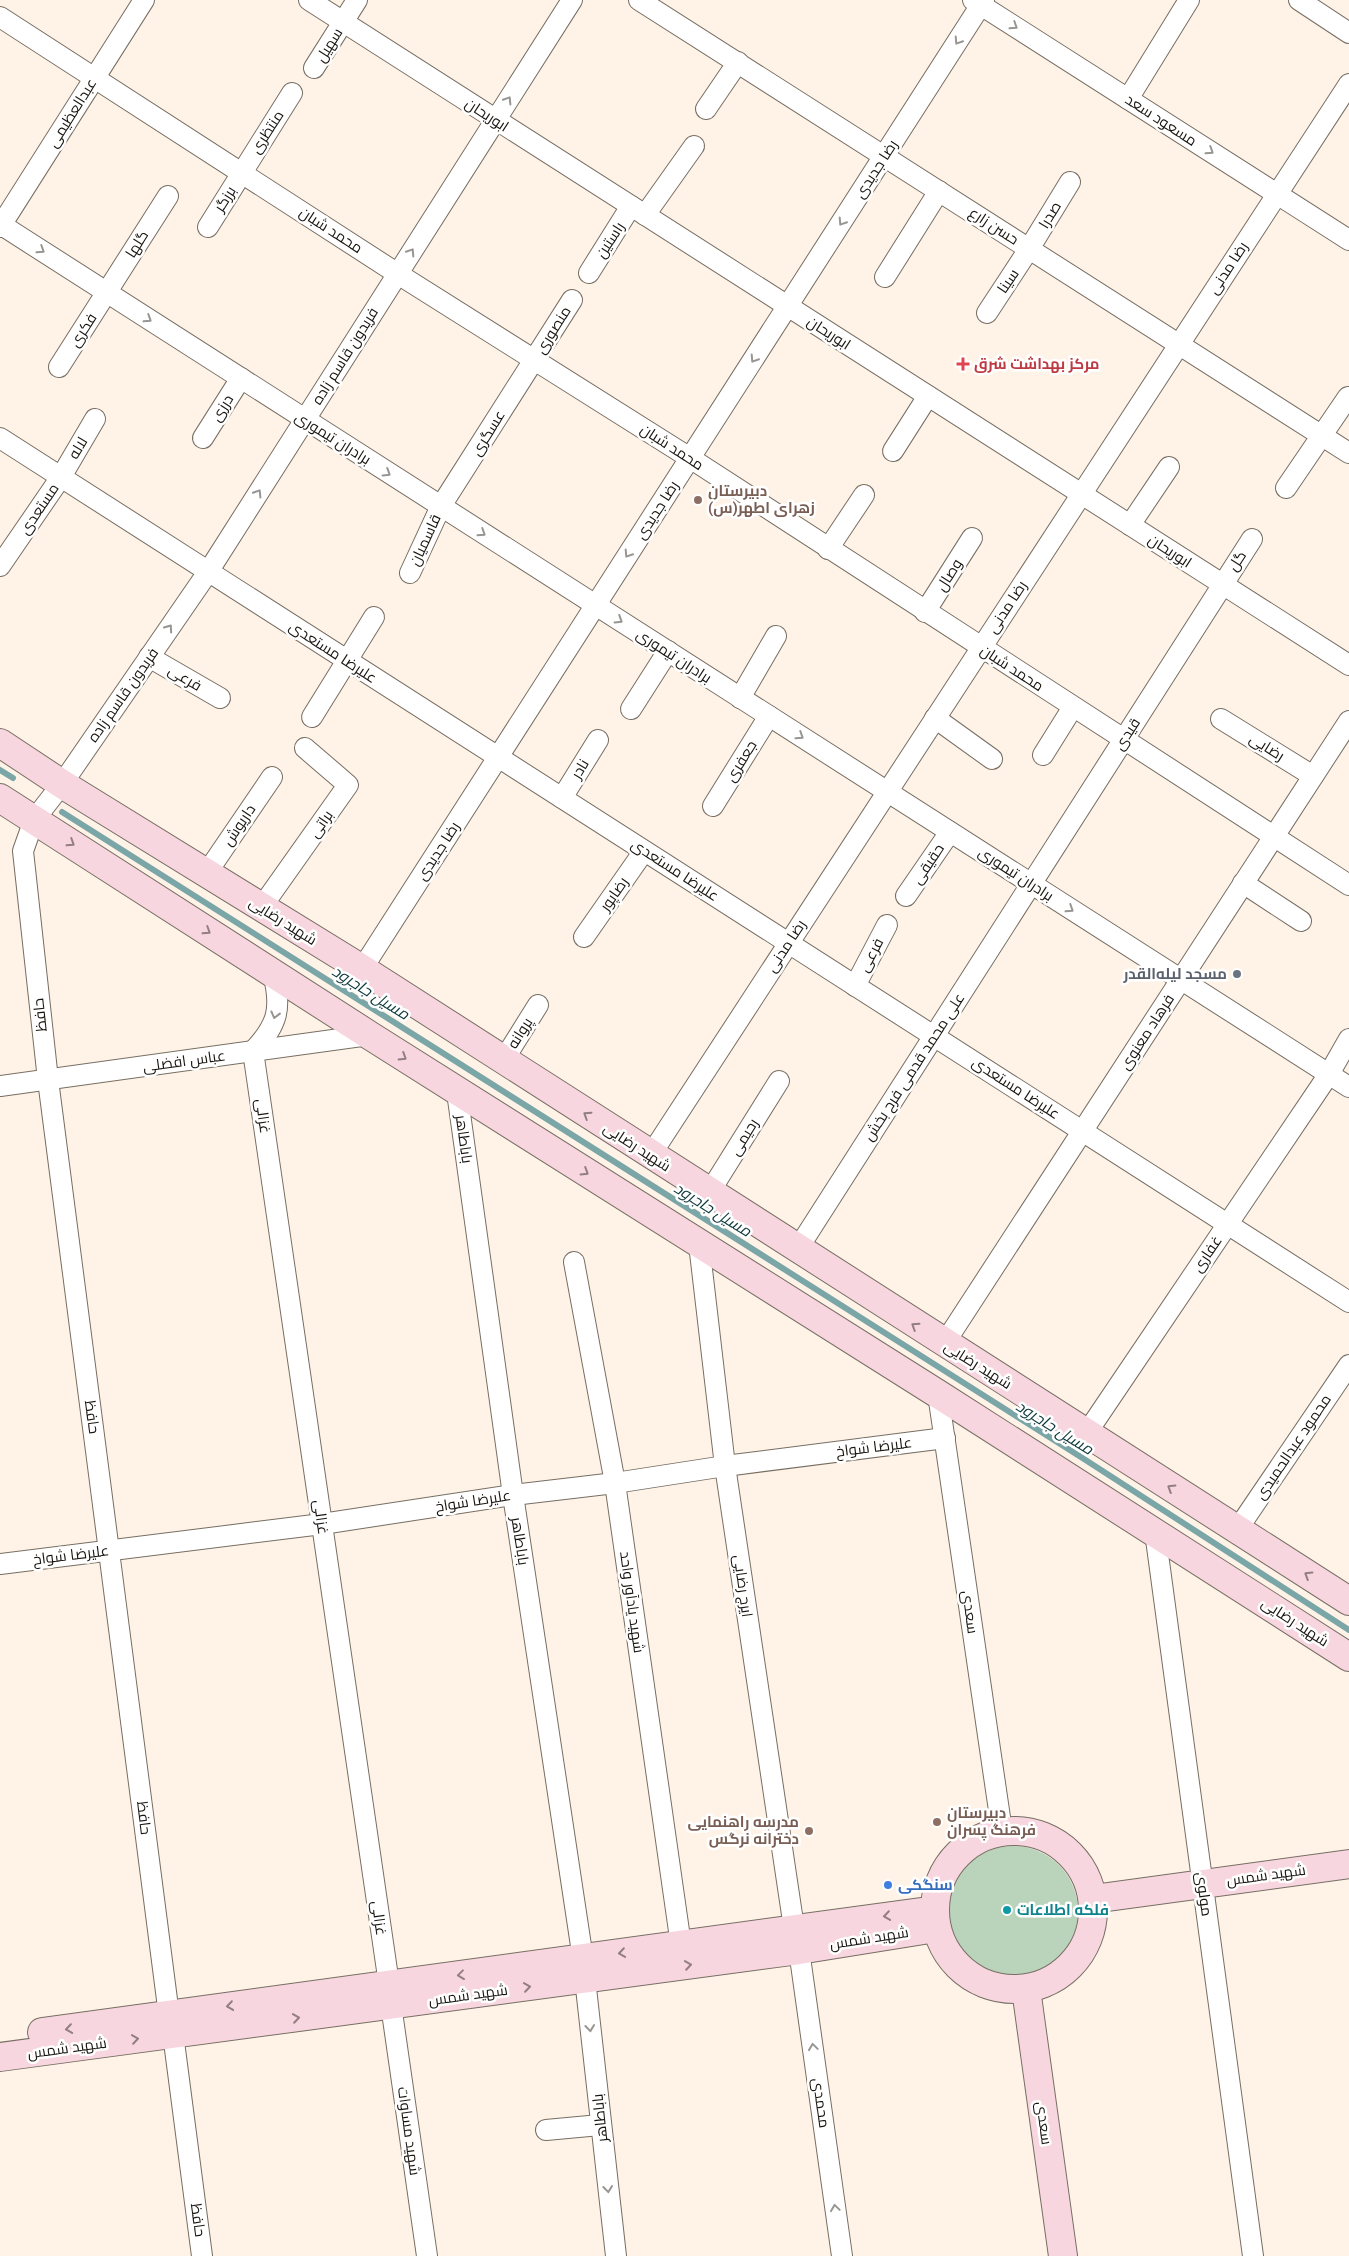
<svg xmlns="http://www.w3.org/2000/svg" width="1349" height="2256" font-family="Roboto,Cairo,sans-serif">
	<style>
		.green { fill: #bad3bb }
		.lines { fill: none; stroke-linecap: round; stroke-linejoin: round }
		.stream { stroke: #7aa6a7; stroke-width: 6 }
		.minor-casing { stroke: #776e63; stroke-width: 22 }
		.secondary-casing { stroke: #776e63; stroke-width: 30 }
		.minor { stroke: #fff; stroke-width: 20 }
		.secondary { stroke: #f7d6e0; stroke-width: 28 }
		.oneway { stroke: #979693 }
		.oneway2 { stroke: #937f82 }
		.health-dot { fill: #e0444e; stroke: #fff; stroke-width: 2 }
		.education-dot { fill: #8d6e63; stroke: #fff; stroke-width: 2 }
		.worship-dot { fill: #6b7280; stroke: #fff; stroke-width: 2 }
		.shop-dot { fill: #3f7fe0; stroke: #fff; stroke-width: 2 }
		.culture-dot { fill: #0f9aa8; stroke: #fff; stroke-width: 2 }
		.labels { text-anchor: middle; stroke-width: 5; stroke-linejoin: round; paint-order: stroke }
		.street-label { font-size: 15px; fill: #181510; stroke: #fff }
		.health-label { font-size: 15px; font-weight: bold; fill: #be3a42; stroke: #fff; text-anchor: start }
		.education-label { font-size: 15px; font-weight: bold; fill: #785e54; stroke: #fff; text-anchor: start }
		.worship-label { font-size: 15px; font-weight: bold; fill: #5b616d; stroke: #fff; text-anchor: end }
		.shop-label { font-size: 15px; font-weight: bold; fill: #366cbe; stroke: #fff; text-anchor: start }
		.culture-label { font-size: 15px; font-weight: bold; fill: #0d838f; stroke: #fff; text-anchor: start }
		.water-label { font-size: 16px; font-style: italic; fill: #0b3739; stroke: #fff }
	</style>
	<rect width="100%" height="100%" fill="#fef3e6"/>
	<circle class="green" cx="1013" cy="1911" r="65"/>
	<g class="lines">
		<g class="stream">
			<polyline points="0,770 13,778"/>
			<polyline points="62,812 1084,1459 1349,1630"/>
		</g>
		<g class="minor-casing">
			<g id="minor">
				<polyline points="309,0 1349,665"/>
				<polyline points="639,0 1349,453"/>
				<polyline points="973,0 1349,240"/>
				<polyline points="1299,0 1349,33"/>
				<polyline points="0,17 398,274 690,458 1349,885"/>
				<polyline points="314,68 357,0"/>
				<polyline points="1128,99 1189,0"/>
				<polyline points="706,109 738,62"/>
				<polyline points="645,215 694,146"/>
				<polyline points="0,224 1349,1087"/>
				<polyline points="0,227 144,0"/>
				<polyline points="208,227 292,93"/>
				<polyline points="589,273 631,206"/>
				<polyline points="885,277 939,191"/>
				<polyline points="987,313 1029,249 1070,182"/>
				<polyline points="59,367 168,196"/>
				<polyline points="0,438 1349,1302"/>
				<polyline points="203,438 241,378"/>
				<polyline points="893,451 928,396"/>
				<polyline points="1286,488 1348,397"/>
				<polyline points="1130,525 1169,467"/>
				<polyline points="828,549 864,495"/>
				<polyline points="0,566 61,477 95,419"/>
				<polyline points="410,573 441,506 572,300"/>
				<polyline points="925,612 972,538"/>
				<polyline points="149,657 220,698"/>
				<polyline points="740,698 776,636"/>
				<polyline points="631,709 668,651"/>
				<polyline points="312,717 374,617"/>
				<polyline points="935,718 992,759"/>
				<polyline points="1221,719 1313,776"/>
				<polyline points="1043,755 1073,707"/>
				<polyline points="562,798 598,740"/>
				<polyline points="713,806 769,716"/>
				<polyline points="206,874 272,777"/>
				<polyline points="1243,883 1301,921"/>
				<polyline points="906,896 950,832"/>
				<polyline points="261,908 348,785 305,748"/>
				<polyline points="584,937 644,851"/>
				<polyline points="362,969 984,0"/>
				<path d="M 273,973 C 282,1008 278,1025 253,1051 L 389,1984"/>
				<polyline points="855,986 887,925"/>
				<polyline points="503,1061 538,1005"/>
				<polyline points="0,1086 369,1035"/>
				<polyline points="457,1092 513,1495 583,1959"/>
				<polyline points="650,1156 1349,84"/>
				<polyline points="709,1193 779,1081"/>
				<polyline points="699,1244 725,1466 794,1928"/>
				<polyline points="797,1250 1252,539"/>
				<polyline points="574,1262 615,1483 681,1945"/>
				<polyline points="944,1344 1349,721"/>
				<polyline points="938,1394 1002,1831"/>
				<polyline points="1086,1434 1329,1074 1349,1039"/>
				<polyline points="1237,1530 1349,1365"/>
				<polyline points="1155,1532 1253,2256"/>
				<polyline points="0,1564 322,1524 513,1495 615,1483 725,1466 945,1438"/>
				<polyline points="799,1950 842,2256"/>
				<polyline points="585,1979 616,2256"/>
				<polyline points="391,2005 427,2256"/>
				<polyline points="169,2015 48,1080 23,851 34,820 62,784 208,572 572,0"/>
				<polyline points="173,2034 202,2256"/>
				<polyline points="546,2130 600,2125"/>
			</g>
		</g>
		<g class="secondary-casing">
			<g id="secondary">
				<polyline points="0,743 62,784 362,969 1349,1601"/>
				<polyline points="0,798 369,1035 938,1394 1349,1657"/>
				<circle cx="1014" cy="1910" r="79"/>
				<polyline points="1093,1899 1349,1864"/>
				<polyline points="1026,1989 1063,2256"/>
				<polyline points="42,2032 921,1912"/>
				<polyline points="0,2057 799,1950 936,1928"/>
			</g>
		</g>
		<use href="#minor" class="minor"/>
		<use href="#secondary" class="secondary"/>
	</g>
	<defs><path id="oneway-chevron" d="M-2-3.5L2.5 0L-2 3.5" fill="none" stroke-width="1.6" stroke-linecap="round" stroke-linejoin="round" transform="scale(1.25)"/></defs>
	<g class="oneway">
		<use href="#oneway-chevron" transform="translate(1014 26) rotate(33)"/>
		<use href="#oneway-chevron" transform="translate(958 41) rotate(123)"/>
		<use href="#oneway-chevron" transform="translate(508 100) rotate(-58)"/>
		<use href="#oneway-chevron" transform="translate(1210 151) rotate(33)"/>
		<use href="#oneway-chevron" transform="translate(842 222) rotate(123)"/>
		<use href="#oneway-chevron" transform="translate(41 250) rotate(33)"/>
		<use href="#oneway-chevron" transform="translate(411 252) rotate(-57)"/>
		<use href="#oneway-chevron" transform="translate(148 319) rotate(33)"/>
		<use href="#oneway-chevron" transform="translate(754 359) rotate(123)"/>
		<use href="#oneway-chevron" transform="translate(387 473) rotate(32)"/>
		<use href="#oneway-chevron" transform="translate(258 493) rotate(-58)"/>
		<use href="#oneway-chevron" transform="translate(482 533) rotate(33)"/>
		<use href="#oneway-chevron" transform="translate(628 554) rotate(123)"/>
		<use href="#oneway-chevron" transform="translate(619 620) rotate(32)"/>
		<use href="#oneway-chevron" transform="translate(169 628) rotate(-55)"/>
		<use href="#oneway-chevron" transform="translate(800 736) rotate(33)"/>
		<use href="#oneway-chevron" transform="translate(1070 909) rotate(33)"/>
		<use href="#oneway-chevron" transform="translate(275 1015) rotate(104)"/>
		<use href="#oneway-chevron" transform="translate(590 2028) rotate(84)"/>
		<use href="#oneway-chevron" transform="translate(813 2047) rotate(-98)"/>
		<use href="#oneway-chevron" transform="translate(608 2189) rotate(83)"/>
		<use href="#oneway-chevron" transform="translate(835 2208) rotate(-98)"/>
	</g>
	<g class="oneway2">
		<use href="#oneway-chevron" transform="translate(71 843) rotate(33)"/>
		<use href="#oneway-chevron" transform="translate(207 931) rotate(33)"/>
		<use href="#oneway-chevron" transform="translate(403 1057) rotate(32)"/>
		<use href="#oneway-chevron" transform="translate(587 1115) rotate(-147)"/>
		<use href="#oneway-chevron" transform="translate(585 1172) rotate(32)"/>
		<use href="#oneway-chevron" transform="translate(915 1326) rotate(-147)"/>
		<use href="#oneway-chevron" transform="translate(1171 1488) rotate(-148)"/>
		<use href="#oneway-chevron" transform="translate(1308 1575) rotate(-148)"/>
		<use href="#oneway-chevron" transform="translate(887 1916) rotate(172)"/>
		<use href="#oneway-chevron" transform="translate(622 1953) rotate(172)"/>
		<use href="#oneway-chevron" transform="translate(688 1965) rotate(-8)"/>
		<use href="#oneway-chevron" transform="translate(461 1975) rotate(173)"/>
		<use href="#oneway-chevron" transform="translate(527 1987) rotate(-8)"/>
		<use href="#oneway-chevron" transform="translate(230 2006) rotate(172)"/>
		<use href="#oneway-chevron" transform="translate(296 2018) rotate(-8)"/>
		<use href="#oneway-chevron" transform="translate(69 2029) rotate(172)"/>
		<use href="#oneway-chevron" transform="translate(135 2039) rotate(-8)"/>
	</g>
	<path class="health-dot" d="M960.5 356.5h5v5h5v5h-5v5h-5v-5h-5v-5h5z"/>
	<g class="education-dot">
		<circle cx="698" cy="500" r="5"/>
		<circle cx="937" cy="1822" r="5"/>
		<circle cx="809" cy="1831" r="5"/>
	</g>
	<circle class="worship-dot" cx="1237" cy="974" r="5"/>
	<circle class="shop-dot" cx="888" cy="1885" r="5"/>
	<circle class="culture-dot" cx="1007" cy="1910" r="5"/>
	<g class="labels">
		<g class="street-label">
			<text transform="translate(329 45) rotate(-58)" y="5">سهیل</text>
			<text transform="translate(72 113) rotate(-58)" y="5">عبدالعظیمی</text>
			<text transform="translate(487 115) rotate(33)" y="5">ابوریحان</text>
			<text transform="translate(1161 120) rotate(33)" y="5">مسعود سعد</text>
			<text transform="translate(267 132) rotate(-57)" y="5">منتظری</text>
			<text transform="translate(876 169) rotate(-57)" y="5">رضا جدیدی</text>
			<text transform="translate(225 199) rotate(-58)" y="5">برزگر</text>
			<text transform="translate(1050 215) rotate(-59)" y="5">صدرا</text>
			<text transform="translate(994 226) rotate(33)" y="5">حسن زارع</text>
			<text transform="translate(331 230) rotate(33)" y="5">محمد شبان</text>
			<text transform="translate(610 240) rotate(-57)" y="5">راستین</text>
			<text transform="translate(137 244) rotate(-58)" y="5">گلها</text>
			<text transform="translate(1228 268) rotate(-57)" y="5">رضا مدنی</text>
			<text transform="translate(1008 281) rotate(-56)" y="5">سینا</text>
			<text transform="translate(83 330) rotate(-57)" y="5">فکری</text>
			<text transform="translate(553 330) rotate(-58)" y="5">منصوری</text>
			<text transform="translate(829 333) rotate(33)" y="5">ابوریحان</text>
			<text transform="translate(345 356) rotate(-58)" y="5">فریدون قاسم زاده</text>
			<text transform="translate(222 408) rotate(-58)" y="5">درزی</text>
			<text transform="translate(488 433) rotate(-58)" y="5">عسگری</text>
			<text transform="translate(333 438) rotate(32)" y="5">برادران تیموری</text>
			<text transform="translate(672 447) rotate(33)" y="5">محمد شبان</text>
			<text transform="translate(78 448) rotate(-59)" y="5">لاله</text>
			<text transform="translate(39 509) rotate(-56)" y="5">مستعدی</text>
			<text transform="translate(657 510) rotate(-57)" y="5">رضا جدیدی</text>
			<text transform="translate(425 540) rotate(-65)" y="5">قاسمیان</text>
			<text transform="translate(1170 551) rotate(33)" y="5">ابوریحان</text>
			<text transform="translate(1237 561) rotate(-57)" y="5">گل</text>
			<text transform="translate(949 575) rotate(-58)" y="5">وصال</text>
			<text transform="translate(1007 607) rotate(-57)" y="5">رضا مدنی</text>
			<text transform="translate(333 652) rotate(33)" y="5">علیرضا مستعدی</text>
			<text transform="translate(674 656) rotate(33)" y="5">برادران تیموری</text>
			<text transform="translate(1012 668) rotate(33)" y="5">محمد شبان</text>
			<text transform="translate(185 678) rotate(31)" y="5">فرعی</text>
			<text transform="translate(123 695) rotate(-55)" y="5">فریدون قاسم زاده</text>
			<text transform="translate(1127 734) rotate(-57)" y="5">قیدی</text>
			<text transform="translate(1267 747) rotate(32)" y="5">رضایی</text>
			<text transform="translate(741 761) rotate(-58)" y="5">جعفری</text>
			<text transform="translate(580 769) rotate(-59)" y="5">نادر</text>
			<text transform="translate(321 824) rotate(-55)" y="5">براتی</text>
			<text transform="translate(239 825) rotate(-56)" y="5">داریوش</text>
			<text transform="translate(438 851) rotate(-57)" y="5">رضا جدیدی</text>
			<text transform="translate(928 864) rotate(-56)" y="5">حقیقی</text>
			<text transform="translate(675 870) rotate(33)" y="5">علیرضا مستعدی</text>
			<text transform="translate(1016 874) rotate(33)" y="5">برادران تیموری</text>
			<text transform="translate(614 894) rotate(-55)" y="5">رضاپور</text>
			<text transform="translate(283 921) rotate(32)" y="5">شهید رضایی</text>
			<text transform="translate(786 946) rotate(-57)" y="5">رضا مدنی</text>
			<text transform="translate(871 955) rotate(-62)" y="5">فرعی</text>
			<text transform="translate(40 1015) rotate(-96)" y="5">حافظ</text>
			<text transform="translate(1147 1032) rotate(-57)" y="5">فرهاد معنوی</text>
			<text transform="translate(520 1033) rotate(-58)" y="5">پروانه</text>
			<text transform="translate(184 1061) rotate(-8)" y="5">عباس افضلی</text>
			<text transform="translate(914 1067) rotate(-57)" y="5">علی محمد قدمی فرح بخش</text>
			<text transform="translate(1016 1088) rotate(33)" y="5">علیرضا مستعدی</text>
			<text transform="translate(263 1116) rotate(82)" y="5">غزالی</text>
			<text transform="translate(744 1137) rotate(-58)" y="5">رحیمی</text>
			<text transform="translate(464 1139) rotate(82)" y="5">باباطاهر</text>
			<text transform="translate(637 1147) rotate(33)" y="5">شهید رضایی</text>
			<text transform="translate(1207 1254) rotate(-56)" y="5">غفاری</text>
			<text transform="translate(978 1365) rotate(32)" y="5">شهید رضایی</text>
			<text transform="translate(92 1417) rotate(82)" y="5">حافظ</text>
			<text transform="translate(874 1447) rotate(-7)" y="5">علیرضا شواخ</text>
			<text transform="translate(1293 1447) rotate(-56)" y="5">محمود عبدالحمیدی</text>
			<text transform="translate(473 1501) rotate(-9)" y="5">علیرضا شواخ</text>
			<text transform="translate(321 1517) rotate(82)" y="5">غزالی</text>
			<text transform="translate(520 1541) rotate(81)" y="5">باباطاهر</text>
			<text transform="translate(71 1555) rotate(-7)" y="5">علیرضا شواخ</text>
			<text transform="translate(743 1586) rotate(82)" y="5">ایرج رضایی</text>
			<text transform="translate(632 1602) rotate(82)" y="5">شهید یادآور واحد</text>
			<text transform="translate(970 1612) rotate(82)" y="5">سعدی</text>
			<text transform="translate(1295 1622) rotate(33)" y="5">شهید رضایی</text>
			<text transform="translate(144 1818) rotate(83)" y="5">حافظ</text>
			<text transform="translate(1266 1875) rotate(-8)" y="5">شهید شمس</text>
			<text transform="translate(1204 1894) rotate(82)" y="5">مولوی</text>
			<text transform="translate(379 1918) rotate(82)" y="5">غزالی</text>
			<text transform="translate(869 1938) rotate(-9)" y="5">شهید شمس</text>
			<text transform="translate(468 1995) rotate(-8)" y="5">شهید شمس</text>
			<text transform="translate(67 2048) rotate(-8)" y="5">شهید شمس</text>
			<text transform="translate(821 2103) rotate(82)" y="5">محمدی</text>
			<text transform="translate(600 2118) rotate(-96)" y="5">باباطاهر</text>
			<text transform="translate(1044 2123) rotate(82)" y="5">سعدی</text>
			<text transform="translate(409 2131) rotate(82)" y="5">شهید مساوات</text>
			<text transform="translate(198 2220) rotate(82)" y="5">حافظ</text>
		</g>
		<g class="health-label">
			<text x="974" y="369">مرکز بهداشت شرق</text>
		</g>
		<g class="education-label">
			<text x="708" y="496">دبیرستان<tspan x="708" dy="17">زهرای اطهر(س)</tspan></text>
			<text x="947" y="1818">دبیرستان<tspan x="947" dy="17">فرهنگ پسران</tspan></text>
			<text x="799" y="1827" text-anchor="end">مدرسه راهنمایی<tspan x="799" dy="17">دخترانه نرگس</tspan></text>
		</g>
		<g class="worship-label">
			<text x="1227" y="979">مسجد لیله‌القدر</text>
		</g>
		<g class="shop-label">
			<text x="898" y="1890">سنگکی</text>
		</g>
		<g class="culture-label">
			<text x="1017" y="1915">فلکه اطلاعات</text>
		</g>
		<g class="water-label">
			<text transform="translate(371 992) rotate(32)" y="6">مسیل جاجرود</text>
			<text transform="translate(713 1209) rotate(32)" y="6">مسیل جاجرود</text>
			<text transform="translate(1055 1427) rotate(32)" y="6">مسیل جاجرود</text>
		</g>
	</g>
</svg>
